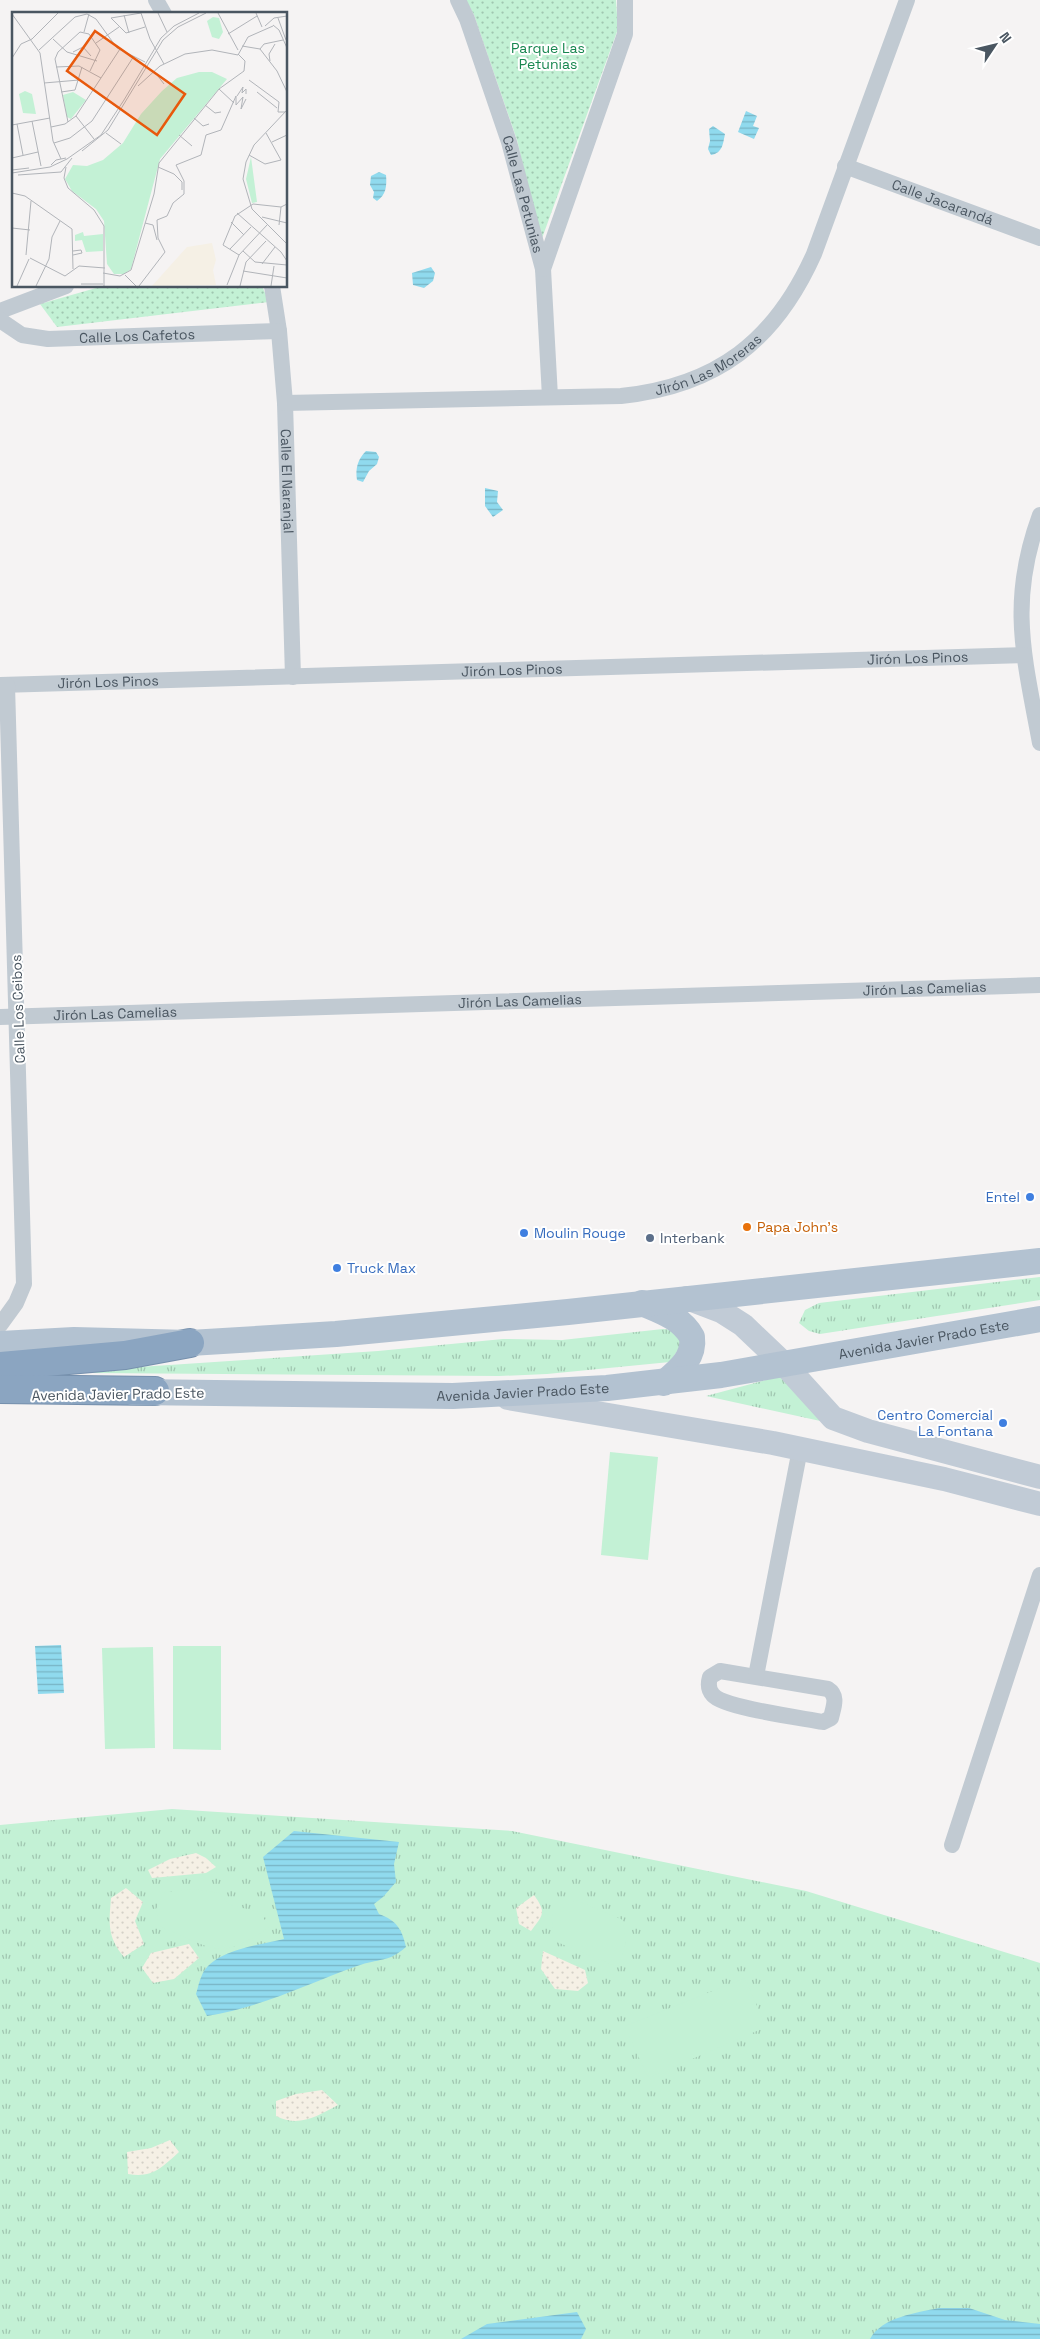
<svg xmlns="http://www.w3.org/2000/svg" width="1040" height="2339" font-family="'Space Grotesk',sans-serif">
	<style>
		.grass { fill: url(#grass-tufts) }
		.sand { fill: url(#sand-dots) }
		.park { fill: url(#park-dots) }
		.pitch { fill: #c3f1d5 }
		.water { fill: url(#water-rules) }
		.lines { fill: none; stroke-linecap: round; stroke-linejoin: round }
		.highway-casing { stroke: #7690ad; stroke-width: 30 }
		.street { stroke: #c1cad2; stroke-width: 16 }
		.secondary { stroke: #c1cbd6; stroke-width: 24 }
		.primary { stroke: #b3c2d1; stroke-width: 26 }
		.highway { stroke: #8ba5c1; stroke-width: 28 }
		.shop-dot { fill: #3f7fe0; stroke: #fff; stroke-width: 2 }
		.food-dot { fill: #e8710a; stroke: #fff; stroke-width: 2 }
		.service-dot { fill: #5c6f8a; stroke: #fff; stroke-width: 2 }
		.labels { text-anchor: middle; stroke-width: 4; stroke-linejoin: round; paint-order: stroke }
		.park-label { font-size: 14px; fill: #17864f; stroke: #fff }
		.street-label { font-size: 14px; fill: #4a5661; stroke: #fff }
		.shop-label { font-size: 14px; fill: #366cbe; stroke: #fff; text-anchor: end }
		.food-label { font-size: 14px; fill: #c56008; stroke: #fff; text-anchor: start }
		.service-label { font-size: 14px; fill: #4e5e75; stroke: #fff; text-anchor: start }
		.inset-road { fill: none; stroke: #b1b4b9; stroke-width: 1 }
		.view { fill: #e8590c; fill-opacity: 0.15; stroke: #e8590c; stroke-width: 2.5 }
		.inset-edge { fill: none; stroke: #4a5661; stroke-width: 2.5 }
	</style>
	<defs>
		<pattern id="grass-tufts" width="24" height="20" patternUnits="userSpaceOnUse" patternTransform="scale(1.25)"><rect width="24" height="20" fill="#c3f1d5"/><path d="M3 7l-1-3M5 7V3M7 7l1-3M15 17l-1-3M17 17v-4M19 17l1-3" fill="none" stroke="#a0c6b0"/></pattern>
		<pattern id="sand-dots" width="8" height="8" patternUnits="userSpaceOnUse" patternTransform="scale(1.25)"><rect width="8" height="8" fill="#f5f0e5"/><path d="M2 2h.1M6 6h.1" fill="none" stroke="#d4d0c7" stroke-width="1.8" stroke-linecap="round"/></pattern>
		<pattern id="park-dots" width="8" height="8" patternUnits="userSpaceOnUse" patternTransform="scale(1.25)"><rect width="8" height="8" fill="#c3f1d5"/><path d="M2 2h.1M6 6h.1" fill="none" stroke="#a0c6b0" stroke-width="1.8" stroke-linecap="round"/></pattern>
		<pattern id="water-rules" width="6" height="5" patternUnits="userSpaceOnUse" patternTransform="scale(1.25)"><rect width="6" height="5" fill="#90daee"/><path d="M0 2.5h6" fill="none" stroke="#78b4c4"/></pattern>
	</defs>
	<rect width="100%" height="100%" fill="#f5f3f3"/>
	<g class="grass">
		<polygon points="1040,1277 1040,1300 820,1334 809,1331 799,1323 805,1310 819,1303"/>
		<polygon points="663,1329 673,1330 685,1339 670,1362 547,1374 499,1376 93,1373 94,1370 378,1351 503,1339 562,1340"/>
		<polygon points="784,1375 834,1424 706,1396"/>
		<polygon points="172,1809 512,1831 806,1891 1040,1963 1040,2339 0,2339 0,1825"/>
	</g>
	<g class="sand">
		<polygon points="196,1853 206,1858 216,1867 206,1873 152,1878 148,1870 170,1859"/>
		<path d="M 126,1888 L 143,1902 L 135,1921 L 144,1944 L 124,1957 C 107,1937 109,1923 111,1898 Z"/>
		<path d="M 534,1895 C 547,1913 543,1915 531,1931 L 519,1924 L 516,1908 Z"/>
		<polygon points="189,1944 199,1958 174,1979 153,1983 142,1968 151,1953"/>
		<polygon points="543,1951 585,1970 588,1983 578,1991 555,1989 541,1969"/>
		<path d="M 322,2090 L 338,2105 C 317,2116 299,2128 276,2116 L 276,2101 L 296,2094 Z"/>
		<path d="M 170,2140 L 179,2152 C 161,2168 153,2178 128,2174 L 127,2152 L 151,2148 Z"/>
	</g>
	<g class="park">
		<polygon points="466,0 616,0 618,29 541,241 517,140 474,15"/>
		<polygon points="103,286 262,286 269,302 57,327 40,304"/>
	</g>
	<g class="pitch">
		<polygon points="610,1452 658,1457 648,1560 601,1555"/>
		<polygon points="173,1646 221,1646 221,1750 173,1749"/>
		<polygon points="153,1647 155,1748 105,1749 102,1648"/>
		<path d="M 194,1889 L 219,1893 L 230,1905 L 259,1912 L 270,1927 C 256,1936 241,1946 225,1949 C 209,1951 174,1932 159,1926 L 156,1909 L 165,1892 Z"/>
		<polygon points="576,1900 623,1920 626,1944 618,1967 552,1940 553,1914"/>
		<polygon points="745,1978 766,2027 648,2078 625,2026"/>
	</g>
	<g class="water">
		<polygon points="746,111 757,116 753,126 759,128 754,139 738,132"/>
		<path d="M 713,126 L 725,134 C 723,143 723,153 711,155 L 708,149 L 710,141 L 709,129 Z"/>
		<path d="M 379,172 L 386,175 C 387,186 386,195 377,201 L 373,198 L 374,192 L 370,185 L 371,176 Z"/>
		<polygon points="431,267 435,273 433,281 424,288 413,285 412,273"/>
		<path d="M 366,451 L 376,452 L 379,457 L 377,464 L 369,471 L 363,482 L 357,480 C 355,468 358,459 366,451 Z"/>
		<polygon points="485,488 498,491 497,502 503,510 493,517 485,506"/>
		<polygon points="61,1645 64,1693 38,1694 35,1646"/>
		<path d="M 294,1831 L 399,1842 L 394,1864 L 396,1882 L 383,1897 L 374,1904 L 379,1914 C 396,1920 402,1929 406,1947 C 388,1963 379,1958 357,1966 C 307,1984 260,2008 207,2016 L 196,1994 C 198,1988 199,1981 202,1975 C 213,1950 260,1945 284,1939 L 263,1857 Z"/>
		<path d="M 939,2308 L 969,2308 L 1005,2320 L 1040,2324 L 1040,2339 L 870,2339 C 882,2317 916,2313 939,2308 Z"/>
		<polygon points="577,2312 586,2329 581,2339 461,2339 487,2324"/>
	</g>
	<g class="lines">
		<g class="highway-casing">
			<g id="highway">
				<polyline points="0,1366 125,1355 190,1343"/>
				<polyline points="0,1389 155,1391"/>
			</g>
		</g>
		<g class="street">
			<polyline points="156,0 164,14"/>
			<path id="s1" d="M 458,0 L 467,19 L 509,142 L 543,269 L 550,397"/>
			<path id="s2" d="M 845,166 L 1040,238"/>
			<polyline points="543,269 625,34 625,0"/>
			<path id="s3" d="M 272,286 L 279,331 L 285,403 L 293,677"/>
			<polyline points="0,311 66,286"/>
			<path id="s4" d="M 0,320 L 22,335 L 48,339 L 279,331"/>
			<path id="s5" d="M 285,403 L 621,396 C 717,386 775,341 814,254 L 907,0"/>
			<path d="M 1040,515 C 1008,602 1024,656 1040,743"/>
			<path id="s6" d="M 0,685 L 1024,655"/>
			<path id="s7" d="M 0,1017 L 1040,985"/>
			<polyline points="0,1325 16,1303 24,1284 7,685"/>
			<path d="M 720,1671 L 828,1689 C 839,1696 833,1708 831,1718 L 823,1722 C 803,1718 724,1708 713,1695 C 708,1690 708,1684 710,1677 Z"/>
			<polyline points="756,1676 800,1449"/>
			<polyline points="952,1845 1040,1575"/>
		</g>
		<g class="secondary">
			<polyline points="687,1298 721,1311 743,1325 784,1364 833,1418 868,1431 1040,1477"/>
			<polyline points="508,1398 773,1443 944,1479 1040,1504"/>
		</g>
		<g class="primary">
			<path d="M 642,1303 C 661,1311 682,1318 692,1337 C 695,1358 678,1371 664,1383"/>
			<polyline points="0,1344 74,1340 190,1343 336,1334 568,1312 1040,1261"/>
			<path id="s8" d="M 133,1392 L 453,1396 L 607,1388 L 721,1375 L 1040,1319"/>
		</g>
		<use href="#highway" class="highway"/>
	</g>
	<g class="shop-dot">
		<circle cx="1030" cy="1197" r="5"/>
		<circle cx="524" cy="1233" r="5"/>
		<circle cx="337" cy="1268" r="5"/>
		<circle cx="1003" cy="1423" r="5"/>
	</g>
	<circle class="food-dot" cx="747" cy="1227" r="5"/>
	<circle class="service-dot" cx="650" cy="1238" r="5"/>
	<g class="labels">
		<g class="park-label">
			<text x="548" y="53">Parque Las<tspan x="548" dy="16">Petunias</tspan></text>
		</g>
		<g class="street-label">
			<text dy="5" stroke="none"><textPath href="#s1" startOffset="205">Calle Las Petunias</textPath></text>
			<text dy="5" stroke="none"><textPath href="#s2" startOffset="104">Calle Jacarandá</textPath></text>
			<text dy="5" stroke="none"><textPath href="#s4" startOffset="142">Calle Los Cafetos</textPath></text>
			<text dy="5" stroke="none"><textPath href="#s5" startOffset="430">Jirón Las Moreras</textPath></text>
			<text dy="5" stroke="none"><textPath href="#s3" startOffset="196">Calle El Naranjal</textPath></text>
			<text dy="5" stroke="none"><textPath href="#s6" startOffset="918">Jirón Los Pinos</textPath></text>
			<text dy="5" stroke="none"><textPath href="#s6" startOffset="512">Jirón Los Pinos</textPath></text>
			<text dy="5" stroke="none"><textPath href="#s6" startOffset="108">Jirón Los Pinos</textPath></text>
			<text dy="5" stroke="none"><textPath href="#s7" startOffset="925">Jirón Las Camelias</textPath></text>
			<text dy="5" stroke="none"><textPath href="#s7" startOffset="520">Jirón Las Camelias</textPath></text>
			<text transform="translate(18 1009) rotate(-92)" y="5">Calle Los Ceibos</text>
			<text dy="5" stroke="none"><textPath href="#s7" startOffset="115">Jirón Las Camelias</textPath></text>
			<text dy="5" stroke="none"><textPath href="#s8" startOffset="795">Avenida Javier Prado Este</textPath></text>
			<text dy="5" stroke="none"><textPath href="#s8" startOffset="390">Avenida Javier Prado Este</textPath></text>
			<text transform="translate(118 1394) rotate(-1)" y="5">Avenida Javier Prado Este</text>
		</g>
		<g class="shop-label">
			<text x="1020" y="1202">Entel</text>
			<text x="534" y="1238" text-anchor="start">Moulin Rouge</text>
			<text x="347" y="1273" text-anchor="start">Truck Max</text>
			<text x="993" y="1420">Centro Comercial<tspan x="993" dy="16">La Fontana</tspan></text>
		</g>
		<g class="food-label">
			<text x="757" y="1232">Papa John's</text>
		</g>
		<g class="service-label">
			<text x="660" y="1243">Interbank</text>
		</g>
	</g>
	<g transform="translate(12 12)">
		<rect width="275" height="275" fill="#f5f3f3"/>
		<path d="M 187,60 L 200,60 L 215,67 L 148,147 L 119,257 L 112,262 L 102,262 L 95,252 L 92,209 L 84,197 L 60,179 L 53,167 L 61,153 L 75,154 L 91,148 L 111,131 L 129,102 L 150,79 L 165,66 Z" fill="#c3f1d5"/>
		<path d="M 200,231 L 204,248 L 201,258 L 204,273 L 140,274 L 175,235 Z" fill="#f5f0e5"/>
		<path d="M 61,80 L 74,88 L 59,107 L 55,105 L 51,83 ZM 239,145 L 245,190 L 240,191 L 234,167 Z" fill="#c3f1d5"/>
		<path d="M 201,5 L 207,6 L 211,20 L 207,27 L 200,25 L 195,9 ZM 13,79 L 20,82 L 24,102 L 11,101 L 7,82 ZM 71,220 L 72,224 L 91,222 L 91,239 L 74,240 L 70,228 L 63,229 L 63,223 Z" fill="#c3f1d5"/>
		<path class="inset-road" d="M 129,1 L 99,6 L 114,21 L 133,15M 129,1 L 138,27 L 152,52M 146,1 L 155,20M 206,1 L 226,38M 244,1 L 250,15M 0,2 L 28,41 L 41,129 L 49,147M 112,3 L 117,21M 266,6 L 274,28M 261,13 L 267,18 L 275,36M 253,14 L 262,6 L 275,4M 72,20 L 77,2M 216,22 L 245,4M 41,27 L 55,40 L 85,49M 84,31 L 107,15M 230,34 L 248,37M 248,37 L 265,59 L 275,80M 248,37 L 252,32 L 271,28M 27,38 L 63,5 L 75,2 L 84,7 L 105,36 L 133,50M 61,40 L 71,35 L 79,44M 0,46 L 9,32 L 20,27 L 46,1M 258,49 L 257,42 L 263,32M 44,55 L 67,54 L 89,66M 142,59 L 152,72M 237,68 L 267,90 L 266,100 L 273,100M 32,71 L 67,68M 126,74 L 148,54 L 173,42 L 200,38 L 226,43 L 236,25 L 261,14M 207,77 L 222,91M 81,78 L 106,96M 49,80 L 63,78 L 70,55M 245,80 L 265,96M 225,84 L 231,75 L 230,81 L 234,77 L 234,82M 112,88 L 149,26 L 162,14 L 187,1M 193,93 L 203,101 L 209,100M 275,98 L 242,133 L 234,150 L 231,167 L 240,197 L 275,232M 64,104 L 82,127M 182,106 L 191,114 L 197,112M 20,109 L 29,154M 56,110 L 43,47 L 46,40 L 68,20 L 77,22 L 88,38 L 78,59M 5,112 L 11,143M 0,113 L 38,106M 39,115 L 53,112 L 64,104 L 108,37M 94,121 L 109,132M 167,123 L 180,134M 260,130 L 275,123M 42,131 L 58,126 L 80,109 L 122,44M 70,139 L 96,118 L 151,28 L 166,15 L 194,1M 237,143 L 253,152 L 269,148 L 254,121M 0,146 L 26,140M 39,153 L 44,148 L 54,146M 54,155 L 52,166 L 56,176 L 82,198 L 92,214 L 92,274M 146,155 L 162,162 L 170,170 L 170,178M 0,158 L 17,156M 0,161 L 38,155 L 55,147 L 89,123 L 112,88M 6,163 L 49,160 L 60,146M 0,168 L 0,186M 0,181 L 13,184 L 60,217 L 61,257M 225,201 L 269,240 L 275,249M 250,205 L 275,211M 219,210 L 232,223M 133,211 L 141,213 L 145,228M 267,213 L 269,195M 0,216 L 18,218M 218,237 L 239,215M 61,239 L 69,238 L 70,241 L 61,243M 231,239 L 243,250 L 275,253M 14,243 L 19,189M 227,243 L 211,233 L 223,204 L 241,192 L 269,195 L 275,192M 18,246 L 53,264 L 67,254 L 93,256M 250,252 L 263,235M 231,259 L 275,266M 91,261 L 108,264 L 119,258 L 142,182 L 147,151 L 207,77 L 232,59 L 233,49 L 226,42M 113,263 L 124,274M 69,272 L 91,272M 215,273 L 227,243 L 255,213M 5,274 L 17,247M 24,274 L 37,247 L 40,225 L 48,209M 127,274 L 153,240 L 146,226 L 145,208 L 155,204 L 161,191 L 172,182 L 172,169 L 164,153 L 189,143 L 194,123 L 209,118 L 224,84 L 224,93 L 231,85 L 229,97 L 234,87M 228,274 L 234,250 L 254,229M 259,274 L 262,254"/>
		<path class="view" d="M 83,19 L 173,82 L 145,123 L 55,59 Z"/>
		<rect width="275" height="275" class="inset-edge"/>
	</g>
	<g transform="translate(995 45) rotate(55)" stroke="#ffffff" stroke-width="4" paint-order="stroke">
	<path d="M0-4L9 19L0 12L-9 19Z" fill="#4a5661"/>
	<text y="-8" font-size="14" font-weight="bold" text-anchor="middle" fill="#4a5661">N</text>
	</g>
</svg>
